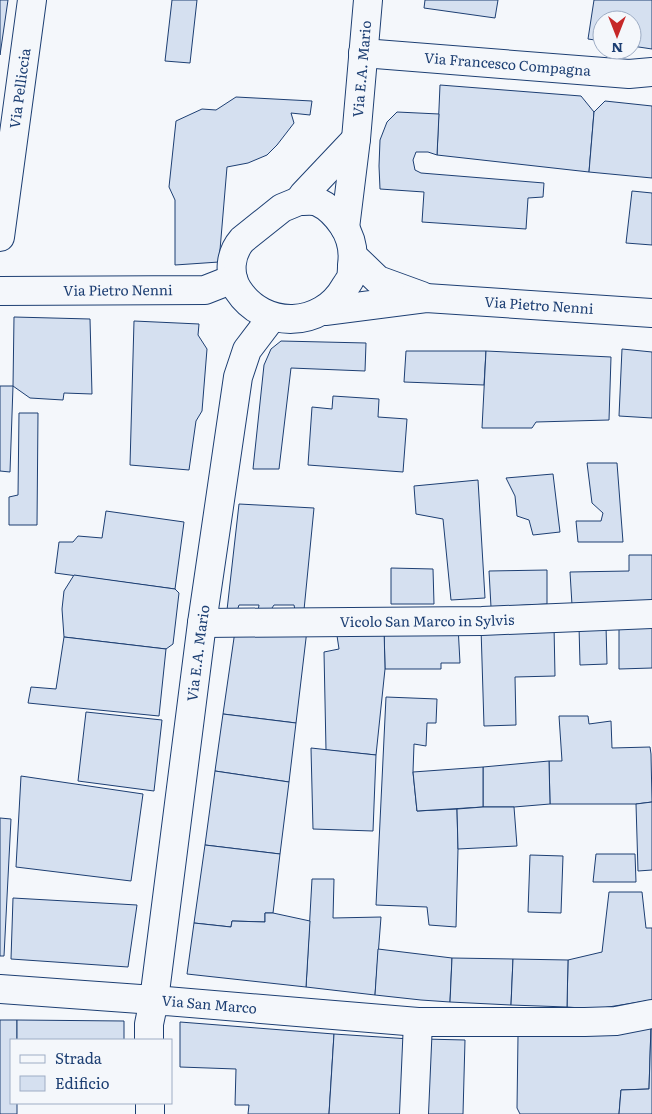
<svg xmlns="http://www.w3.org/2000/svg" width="652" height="1114" font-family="Literata,serif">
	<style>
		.building { fill: #d5e0f0; stroke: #1d3f73 }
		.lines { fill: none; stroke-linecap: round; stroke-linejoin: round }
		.minor-casing { stroke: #1d3f73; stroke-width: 30 }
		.tertiary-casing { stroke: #1d3f73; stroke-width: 30 }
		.secondary-casing { stroke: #1d3f73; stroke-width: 30 }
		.minor { stroke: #f4f7fb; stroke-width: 28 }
		.tertiary { stroke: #f4f7fb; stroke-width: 28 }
		.secondary { stroke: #f4f7fb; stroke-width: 28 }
		.labels { text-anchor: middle; stroke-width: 4; stroke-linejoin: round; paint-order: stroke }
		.street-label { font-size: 14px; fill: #1d3f73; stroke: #f4f7fb }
	</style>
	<rect width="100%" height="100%" fill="#f4f7fb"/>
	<g class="building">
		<polygon points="0,0 8,0 0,55"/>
		<polygon points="172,0 197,0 190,63 165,61"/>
		<polygon points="425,0 498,0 495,18 424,8"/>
		<polygon points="594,0 652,0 652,49 632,46 632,20 602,20 602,41 588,39"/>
		<polygon points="440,85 581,96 594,112 589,172 437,155"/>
		<polygon points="236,97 312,101 310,115 291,113 294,123 277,145 267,155 248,163 227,167 219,262 175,265 175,200 169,187 176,121 202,109 216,110"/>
		<polygon points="605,101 652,106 652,178 589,172 594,112"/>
		<polygon points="397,112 439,114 437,155 428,152 416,152 413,160 415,170 421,173 544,183 543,197 528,198 526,229 422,222 424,192 380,189 379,166 380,140 387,122"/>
		<polygon points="632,191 652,193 652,245 626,243"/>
		<polygon points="14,317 90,319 92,394 64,393 63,400 30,398 13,386"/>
		<polygon points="134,321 199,324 198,335 207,349 202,411 196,421 189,470 130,465"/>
		<polygon points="281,341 366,343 365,371 291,368 279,469 253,469 264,365 271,349"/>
		<polygon points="622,349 652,352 652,418 619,416"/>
		<polygon points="406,351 486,351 484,385 404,382"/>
		<polygon points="486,351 611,357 609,420 536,422 532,428 482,428"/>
		<polygon points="0,386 13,386 10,472 0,471"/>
		<polygon points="333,396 379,399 378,417 407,419 403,472 308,465 312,407 332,409"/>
		<polygon points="19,413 38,413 37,525 9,525 9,497 18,495"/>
		<polygon points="587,463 617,463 623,542 578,542 576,521 601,521 603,513 592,503"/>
		<polygon points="553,474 560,532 533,535 529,520 517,516 515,496 506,478"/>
		<polygon points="478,480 485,598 451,600 443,519 416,514 414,486"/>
		<polygon points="239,504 314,508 304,610 295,610 294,605 274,605 270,611 258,611 259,605 239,605 237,611 227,610"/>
		<polygon points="106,511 184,522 175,589 55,573 59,542 73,542 78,536 102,538"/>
		<polygon points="629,555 652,555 652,603 572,605 570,572 629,571"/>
		<polygon points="391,568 433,569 434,604 391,604"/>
		<polygon points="547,570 547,604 491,607 489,571"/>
		<polygon points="74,575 175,589 179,593 173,644 166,649 64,637 62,609 64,591"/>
		<polygon points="652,625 652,668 619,669 619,626"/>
		<polygon points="458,626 460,663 441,663 441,669 385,669 384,627"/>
		<polygon points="554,626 555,676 515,677 516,725 484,726 481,628"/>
		<polygon points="579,626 606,626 607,664 580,665"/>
		<polygon points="384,627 385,669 376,755 326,750 324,652 339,649 336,629"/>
		<polygon points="307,630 296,723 223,714 235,631"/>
		<polygon points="64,637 166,649 159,716 28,703 31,687 56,689"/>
		<polygon points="386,697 437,699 436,723 427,723 426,746 414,744 413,772 417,811 457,809 458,849 456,927 429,925 427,907 376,905"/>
		<polygon points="86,712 162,720 154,791 78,781"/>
		<polygon points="223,714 296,723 289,782 215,771"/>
		<polygon points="559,716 588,716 589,724 611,721 612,748 650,747 651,754 652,802 636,804 550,804 549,761 562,761"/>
		<polygon points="311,748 376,755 373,831 313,829"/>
		<polygon points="549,761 550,804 514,807 483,807 483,767"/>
		<polygon points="483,767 483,807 417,811 413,772"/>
		<polygon points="215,771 289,782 280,854 205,845"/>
		<polygon points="21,776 143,794 131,881 16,867"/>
		<polygon points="652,802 652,870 638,871 636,804"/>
		<polygon points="483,807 514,807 517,846 458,849 457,809"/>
		<polygon points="0,818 11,819 4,956 0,956"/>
		<polygon points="205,845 280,854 273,913 265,913 265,922 232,921 231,927 194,923"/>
		<polygon points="596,854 635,854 636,882 593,882"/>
		<polygon points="530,855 563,856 561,913 528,912"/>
		<polygon points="312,879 334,879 333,918 381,917 375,995 306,987"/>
		<polygon points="609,892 642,892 646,928 652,928 652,1000 596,1009 567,1007 568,960 602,952"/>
		<polygon points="13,898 137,905 128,967 11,959"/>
		<polygon points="265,913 273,913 310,921 306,987 187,974 194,923 231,927 232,921 265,922"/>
		<polygon points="378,949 452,958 450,1002 421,1000 375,995"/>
		<polygon points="452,958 513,959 511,1005 450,1002"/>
		<polygon points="513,959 568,960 567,1007 511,1005"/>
		<polygon points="0,1020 17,1020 17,1040 11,1040 11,1103 17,1103 17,1114 0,1114"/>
		<polygon points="17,1020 124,1021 124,1040 17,1040"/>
		<polygon points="180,1022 334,1034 329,1114 248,1114 249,1105 235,1105 236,1069 180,1067"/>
		<polygon points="651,1026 649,1089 621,1090 619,1114 520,1114 517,1108 518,1036"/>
		<polygon points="651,1026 652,1026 652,1114 619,1114 621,1090 649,1089"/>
		<polygon points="334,1034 410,1039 407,1114 329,1114"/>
		<polygon points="424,1039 465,1040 463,1114 422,1114"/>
	</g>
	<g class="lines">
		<g class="minor-casing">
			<g id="minor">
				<path id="s1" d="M 0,237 L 32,0"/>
				<path id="s2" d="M 202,623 L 482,621 L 652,614"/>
				<path id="s3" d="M 149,1040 L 149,1024 L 154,1000 L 418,1022 L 585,1022 L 616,1021 L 652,1014"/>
				<polyline points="150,1103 150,1114"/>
				<polyline points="414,1114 418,1022"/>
			</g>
		</g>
		<g class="tertiary-casing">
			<g id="tertiary">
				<polyline points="353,256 378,280 422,296"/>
				<path id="s4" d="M 325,311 L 426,298 L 652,313"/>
			</g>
		</g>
		<g class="secondary-casing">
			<g id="secondary">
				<path id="s5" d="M 363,53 L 629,74 L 652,72"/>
				<path d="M 299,201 C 304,201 313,200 318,202 C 329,207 337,216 343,225 C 351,237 354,251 352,265 C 352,269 352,273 351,277 C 350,280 347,284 345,287 C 322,328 264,330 238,290 C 228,274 230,254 242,240 L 282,208 Z"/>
				<polyline points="299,201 304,194 356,139"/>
				<path id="s6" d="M 345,228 L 356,139 L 368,0"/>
				<path id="s7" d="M 0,291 L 205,290 L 233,279"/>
				<path id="s8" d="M 0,989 L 154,1000 L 202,623 L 238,377 L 247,350 L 272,317"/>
			</g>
		</g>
		<use href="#minor" class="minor"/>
		<use href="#tertiary" class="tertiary"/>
		<use href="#secondary" class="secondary"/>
	</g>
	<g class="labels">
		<g class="street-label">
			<text dy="5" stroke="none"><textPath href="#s5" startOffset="145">Via Francesco Compagna</textPath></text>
			<text dy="5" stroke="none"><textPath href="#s6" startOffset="160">Via E.A. Mario</textPath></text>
			<text dy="5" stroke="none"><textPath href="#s1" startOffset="150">Via Pelliccia</textPath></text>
			<text dy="5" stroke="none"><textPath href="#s7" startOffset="118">Via Pietro Nenni</textPath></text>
			<text dy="5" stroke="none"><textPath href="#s4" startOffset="215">Via Pietro Nenni</textPath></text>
			<text dy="5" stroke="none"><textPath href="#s2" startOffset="225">Vicolo San Marco in Sylvis</textPath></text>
			<text dy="5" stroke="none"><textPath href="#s8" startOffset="504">Via E.A. Mario</textPath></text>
			<text dy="5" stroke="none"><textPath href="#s3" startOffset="96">Via San Marco</textPath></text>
		</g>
	</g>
	<rect x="10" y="1039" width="162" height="65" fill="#f4f7fb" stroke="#9eadc5"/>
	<rect x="20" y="1055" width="25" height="8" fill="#f4f7fb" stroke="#9eadc5"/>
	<text x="55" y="1064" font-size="15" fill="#1d3f73">Strada</text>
	<rect x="20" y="1076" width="25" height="15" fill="#d5e0f0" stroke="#9eadc5"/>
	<text x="55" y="1089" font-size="15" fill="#1d3f73">Edificio</text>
	<g transform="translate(617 35) rotate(180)"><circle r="24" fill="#f4f7fb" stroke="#9eadc5"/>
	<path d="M0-4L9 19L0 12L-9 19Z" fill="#c62828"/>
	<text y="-8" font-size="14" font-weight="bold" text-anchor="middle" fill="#1d3f73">N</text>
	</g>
</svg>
